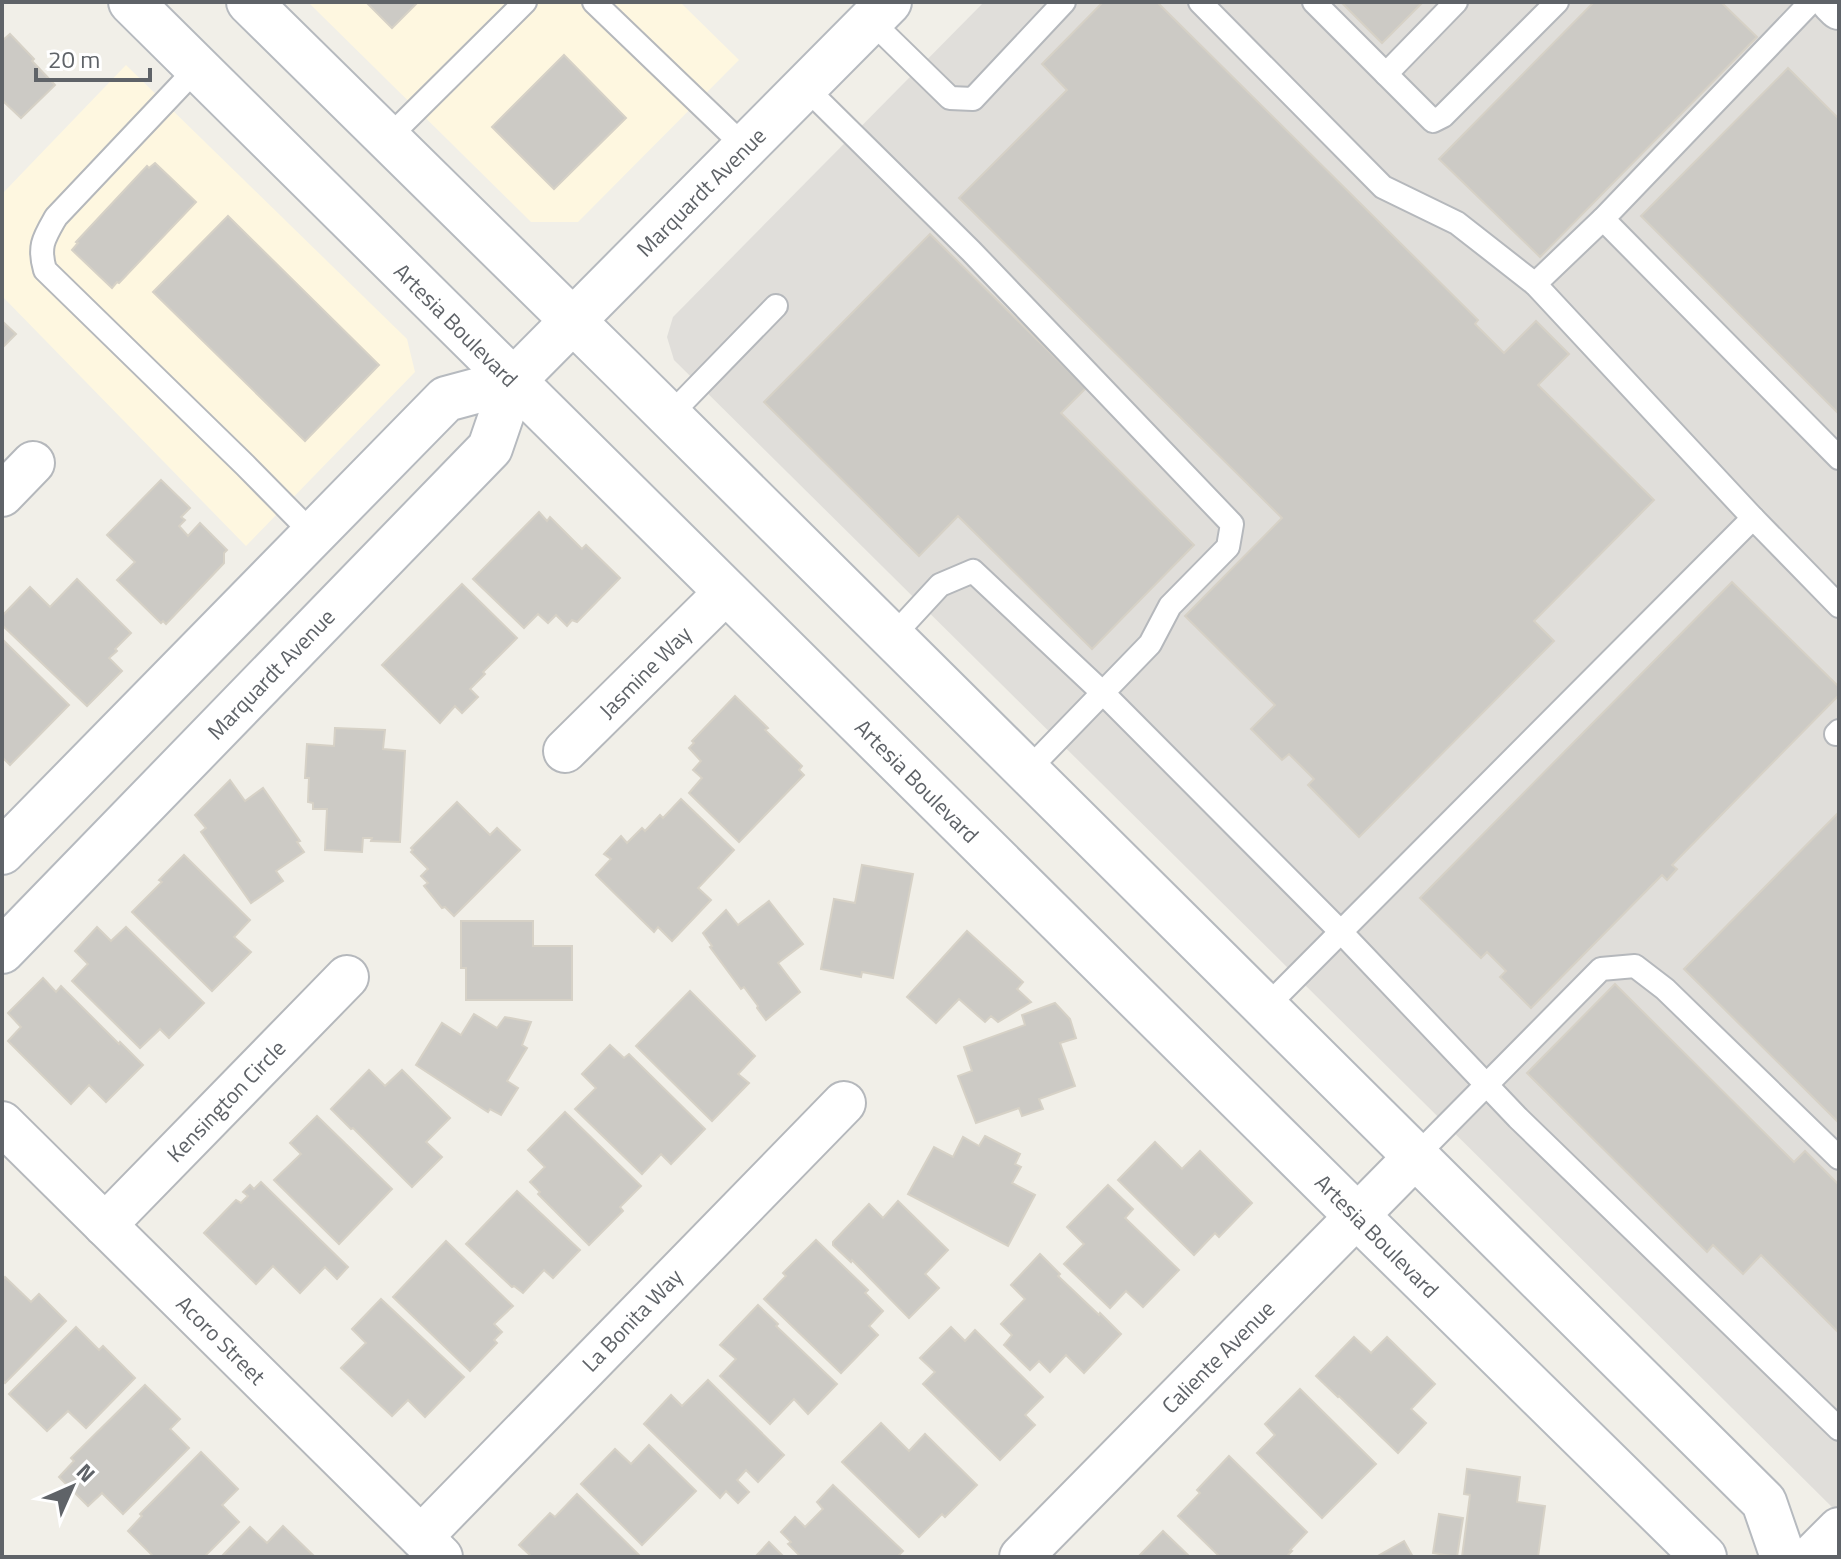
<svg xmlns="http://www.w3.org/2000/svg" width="1841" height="1559" font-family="'Titillium Web',sans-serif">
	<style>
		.commercial { fill: #fef7e0 }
		.industrial { fill: #e0deda }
		.building { fill: #cccac5; stroke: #d6d1c6; stroke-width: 2 }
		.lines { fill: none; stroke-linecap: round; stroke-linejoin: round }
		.service-casing { stroke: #b5b8bc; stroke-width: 26 }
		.minor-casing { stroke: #b5b8bc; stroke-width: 46 }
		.secondary-casing { stroke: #b6babf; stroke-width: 48 }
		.service { stroke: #fff; stroke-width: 22 }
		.minor { stroke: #fff; stroke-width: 42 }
		.secondary { stroke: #fff; stroke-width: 44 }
		.labels { text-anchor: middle; stroke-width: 8; stroke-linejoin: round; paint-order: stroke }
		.street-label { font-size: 22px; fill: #5f6368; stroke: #fff }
	</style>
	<rect width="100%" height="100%" fill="#f1efe8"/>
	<g class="commercial">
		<polygon points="308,2 680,2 739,60 578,222 531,222"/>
		<polygon points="126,65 407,339 415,372 246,546 2,296 2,194"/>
	</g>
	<polygon class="industrial" points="984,2 1839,2 1839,1514 674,360 667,337 673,317"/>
	<g class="building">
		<polygon points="366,2 418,2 392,28"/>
		<polygon points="1103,2 1157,2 1478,320 1475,324 1504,353 1536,321 1569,354 1538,385 1654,500 1534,621 1554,641 1359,837 1308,785 1314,779 1289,754 1282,760 1251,729 1275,705 1185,616 1282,518 959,198 1067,90 1042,64"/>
		<polygon points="1341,2 1423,2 1382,43"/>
		<polygon points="1594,2 1721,2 1757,37 1540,257 1439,159"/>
		<polygon points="10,34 34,59 32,61 55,85 21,118 2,100 2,41"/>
		<polygon points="564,55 626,118 554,189 492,127"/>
		<polygon points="1788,68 1839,119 1839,414 1641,216"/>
		<polygon points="155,163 196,202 119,283 117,282 112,288 72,250 78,243 76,242 147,166 149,168"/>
		<polygon points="228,216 379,365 305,441 153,292"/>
		<polygon points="930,234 1086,388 1061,413 1194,545 1092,649 958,516 919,556 764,402"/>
		<polygon points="2,321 16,334 2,348"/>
		<polygon points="161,480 190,508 181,517 185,520 179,526 188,536 200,523 227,550 224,553 224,563 166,624 163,621 161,623 117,580 135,562 107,535"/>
		<polygon points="539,512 547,521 550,517 582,549 586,545 620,578 577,622 572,620 567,626 556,615 548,623 538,614 524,628 473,579"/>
		<polygon points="77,579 131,633 115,649 117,651 109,658 122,671 87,706 2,625 2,616 30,587 50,607"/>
		<polygon points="1732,582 1839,687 1839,695 1672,865 1677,869 1667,880 1662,875 1531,1008 1500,977 1506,971 1487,952 1481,958 1420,898"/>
		<polygon points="462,584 517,638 483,672 485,674 470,689 478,697 462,713 455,706 440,723 382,665"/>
		<polygon points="2,639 69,705 10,765 2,757"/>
		<polygon points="735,696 768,728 765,730 802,766 799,770 804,775 739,842 689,793 702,778 693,770 701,761 689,748 694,743 692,741"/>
		<polygon points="335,728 385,730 383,749 405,751 400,842 371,841 372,838 363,838 362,852 325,850 327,809 313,809 313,803 308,802 309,778 305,778 307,744 334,746"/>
		<polygon points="230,780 245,801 263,788 300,841 297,842 304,852 276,871 283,881 251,903 201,832 206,828 195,815"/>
		<polygon points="681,799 734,850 698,888 711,900 672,941 658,927 654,932 596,875 611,859 604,854 621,836 627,843 642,828 645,831 660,815 663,818"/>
		<polygon points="457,802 490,835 497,828 520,850 454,916 445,907 442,908 424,886 428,883 421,876 428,869 411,852 413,850 411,848"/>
		<polygon points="1839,812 1839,1123 1684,969"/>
		<polygon points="184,855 250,920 234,937 251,952 212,991 132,912 162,882 159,880"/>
		<polygon points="862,865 913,874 893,978 862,972 861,977 821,969 834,899 855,903"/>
		<polygon points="769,901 803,944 778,963 800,992 766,1020 757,1008 758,1006 744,987 741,989 710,947 712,946 703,933 726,910 738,925"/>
		<polygon points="461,921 533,921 533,946 572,946 572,1000 466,1000 466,968 461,968"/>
		<polygon points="97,927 111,941 126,927 204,1003 169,1038 160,1029 140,1048 72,981 88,964 75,951"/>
		<polygon points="967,931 1023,982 1017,989 1031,1002 998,1022 991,1016 985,1022 959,999 936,1023 907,997"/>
		<polygon points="43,978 56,992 61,986 119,1044 120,1042 143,1065 106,1102 89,1085 71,1104 8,1041 21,1027 8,1013"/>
		<polygon points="1615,984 1794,1162 1805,1151 1839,1185 1839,1333 1761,1255 1743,1274 1713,1245 1707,1252 1527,1073"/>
		<polygon points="690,991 755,1056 738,1074 749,1083 712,1121 636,1046"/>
		<polygon points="1055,1003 1070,1019 1076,1038 1060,1043 1075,1086 1039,1099 1043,1109 1022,1116 1019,1108 976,1123 958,1076 972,1071 964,1047 1025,1025 1022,1015"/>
		<polygon points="474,1014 497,1028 505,1017 531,1022 522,1045 527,1048 507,1081 518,1088 501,1115 490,1109 488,1112 416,1065 442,1023 461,1035"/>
		<polygon points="610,1045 624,1058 629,1054 705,1129 671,1164 661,1154 642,1174 575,1109 596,1088 582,1074"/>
		<polygon points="369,1070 385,1086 402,1070 450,1118 426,1142 442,1157 412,1187 353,1128 351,1129 331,1109"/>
		<polygon points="565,1112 641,1186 620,1207 623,1211 589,1245 538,1194 540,1192 530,1182 545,1167 528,1150"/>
		<polygon points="317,1116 392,1189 339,1244 274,1180 301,1154 290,1143"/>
		<polygon points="985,1136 1020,1154 1015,1164 1021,1167 1012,1183 1035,1195 1008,1246 908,1194 934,1147 953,1157 963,1137 979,1146"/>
		<polygon points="1155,1142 1182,1169 1200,1151 1252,1203 1219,1237 1215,1233 1194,1255 1118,1180"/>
		<polygon points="261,1182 348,1267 337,1279 325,1267 300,1293 273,1266 256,1284 204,1233 236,1200 241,1203 248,1196 243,1192 250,1185 254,1189"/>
		<polygon points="1108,1185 1133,1209 1125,1218 1179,1270 1143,1307 1126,1291 1110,1308 1064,1264 1084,1244 1067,1227"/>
		<polygon points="517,1191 580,1250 553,1278 544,1270 523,1293 514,1286 512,1287 466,1244"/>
		<polygon points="898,1201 948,1250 925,1274 939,1288 909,1318 852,1260 851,1262 833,1245 833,1242 869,1204 883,1218"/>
		<polygon points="816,1240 868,1290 865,1293 883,1311 869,1326 878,1335 841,1373 764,1299 786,1276 783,1273"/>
		<polygon points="446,1241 513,1306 494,1324 502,1332 494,1340 497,1343 470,1371 393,1297"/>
		<polygon points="1040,1254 1060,1274 1058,1276 1099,1315 1100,1313 1121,1334 1084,1373 1066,1355 1050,1372 1039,1361 1030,1370 1004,1345 1012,1335 1001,1324 1025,1299 1011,1285"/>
		<polygon points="5,1277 31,1302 39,1294 66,1321 5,1383 2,1380 2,1280"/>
		<polygon points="381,1299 464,1377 425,1417 408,1400 392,1416 341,1368 366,1343 352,1329"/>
		<polygon points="758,1305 778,1324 776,1326 837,1384 808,1414 794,1399 770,1424 720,1376 736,1359 720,1345"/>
		<polygon points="76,1327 99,1350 103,1346 135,1378 86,1428 68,1411 47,1431 9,1394"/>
		<polygon points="951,1327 965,1341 975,1330 1043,1397 1025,1415 1035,1425 1000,1460 923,1384 935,1372 920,1358"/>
		<polygon points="1354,1337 1371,1353 1387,1337 1435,1384 1411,1409 1426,1423 1398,1453 1339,1396 1338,1397 1316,1376"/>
		<polygon points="708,1380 784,1455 758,1482 746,1470 737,1480 749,1492 738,1503 726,1491 720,1498 644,1424 671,1395 682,1406"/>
		<polygon points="145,1385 180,1419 170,1429 189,1448 123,1514 102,1493 88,1506 59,1477 74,1461 71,1458"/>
		<polygon points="1300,1389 1376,1464 1322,1518 1257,1453 1275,1435 1265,1424"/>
		<polygon points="881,1423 909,1451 925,1434 977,1485 945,1517 942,1514 919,1537 842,1462"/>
		<polygon points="649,1445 696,1491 642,1545 581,1484 615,1449 631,1464"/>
		<polygon points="201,1452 238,1489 222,1505 239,1522 204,1557 154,1557 128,1531 142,1516 140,1514"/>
		<polygon points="1229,1456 1307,1532 1290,1550 1292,1551 1286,1557 1220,1557 1178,1516 1200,1493 1197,1490"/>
		<polygon points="1467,1469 1520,1477 1517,1502 1545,1506 1538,1557 1462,1557 1470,1495 1464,1494"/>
		<polygon points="833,1485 903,1551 897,1557 801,1557 788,1544 791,1542 781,1532 795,1517 805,1527 823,1509 817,1502"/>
		<polygon points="577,1494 641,1557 532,1557 519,1545 550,1513 555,1517"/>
		<polygon points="1439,1514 1463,1518 1457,1557 1433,1553"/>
		<polygon points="283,1526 315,1557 221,1557 250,1527 267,1543"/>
		<polygon points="1163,1531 1190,1557 1138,1557"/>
		<polygon points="1404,1541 1413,1557 1376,1557"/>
		<polygon points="769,1542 784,1557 755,1557"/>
	</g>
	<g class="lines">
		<g class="service-casing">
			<g id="service">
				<polyline points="594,2 745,147"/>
				<polyline points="1200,2 1383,187 1457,223 1535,284"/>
				<polyline points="1314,2 1386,74 1456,2"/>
				<polyline points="1811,2 1603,219 1839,458"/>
				<polyline points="870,20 950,98 973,99 1064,2"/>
				<path d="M 197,68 L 56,217 C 44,238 38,246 45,270 L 245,465 L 313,534"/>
				<polyline points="1386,74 1433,121 1443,116 1557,2"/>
				<polyline points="805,87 971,251 1232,524 1228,547 1170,606 1150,644 1027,771"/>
				<polyline points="388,138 525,2"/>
				<polyline points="1603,219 1535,284 1753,518"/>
				<polyline points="669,416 776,306"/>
				<polyline points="892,637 940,585 973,571 1103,693 1341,932 1518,1118 1839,1429"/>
				<polyline points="1836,734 1839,731"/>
				<polyline points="1266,1007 1753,518 1839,606"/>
				<polyline points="1416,1156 1601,969 1635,966 1665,989 1839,1158"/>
			</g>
		</g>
		<g class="minor-casing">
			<g id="minor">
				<polyline points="1833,2 1839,8"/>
				<polyline points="2,495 33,463"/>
				<polyline points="565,751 726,592"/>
				<polyline points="2,1123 441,1557"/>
				<polyline points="105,1225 347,977"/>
				<polyline points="421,1537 844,1103"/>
				<polyline points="1021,1557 1416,1156"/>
				<polyline points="1811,1557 1839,1529"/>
			</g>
		</g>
		<g class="secondary-casing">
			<g id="secondary">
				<polyline points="131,2 1357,1216 1704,1557"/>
				<polyline points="249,2 628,375 1764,1502 1783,1557"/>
				<polyline points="2,852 446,399 513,381"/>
				<polyline points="2,951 490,448 513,381 889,2"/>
			</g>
		</g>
		<use href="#service" class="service"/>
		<use href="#minor" class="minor"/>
		<use href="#secondary" class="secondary"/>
	</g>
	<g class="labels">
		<g class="street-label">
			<text transform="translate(701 192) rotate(-45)" y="8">Marquardt Avenue</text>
			<text transform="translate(456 325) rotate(45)" y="8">Artesia Boulevard</text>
			<text transform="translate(645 672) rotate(-45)" y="8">Jasmine Way</text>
			<text transform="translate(271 674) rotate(-46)" y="8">Marquardt Avenue</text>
			<text transform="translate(917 781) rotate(45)" y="8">Artesia Boulevard</text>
			<text transform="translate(226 1101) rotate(-46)" y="8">Kensington Circle</text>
			<text transform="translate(1377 1236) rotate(45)" y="8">Artesia Boulevard</text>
			<text transform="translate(632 1320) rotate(-46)" y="8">La Bonita Way</text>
			<text transform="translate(221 1340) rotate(45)" y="8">Acoro Street</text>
			<text transform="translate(1218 1357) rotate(-45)" y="8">Caliente Avenue</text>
		</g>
	</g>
	<rect width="1841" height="1559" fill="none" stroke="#5f6368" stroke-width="8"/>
	<g transform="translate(72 1487) rotate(45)" stroke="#ffffff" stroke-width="6" paint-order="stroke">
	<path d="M0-6L14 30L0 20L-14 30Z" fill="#5f6368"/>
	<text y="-12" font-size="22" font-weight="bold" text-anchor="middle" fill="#5f6368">N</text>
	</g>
	<path d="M36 68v12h114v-12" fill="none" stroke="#5f6368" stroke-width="4"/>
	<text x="48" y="68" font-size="24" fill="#5f6368" stroke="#ffffff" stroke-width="6" paint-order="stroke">20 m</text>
</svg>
